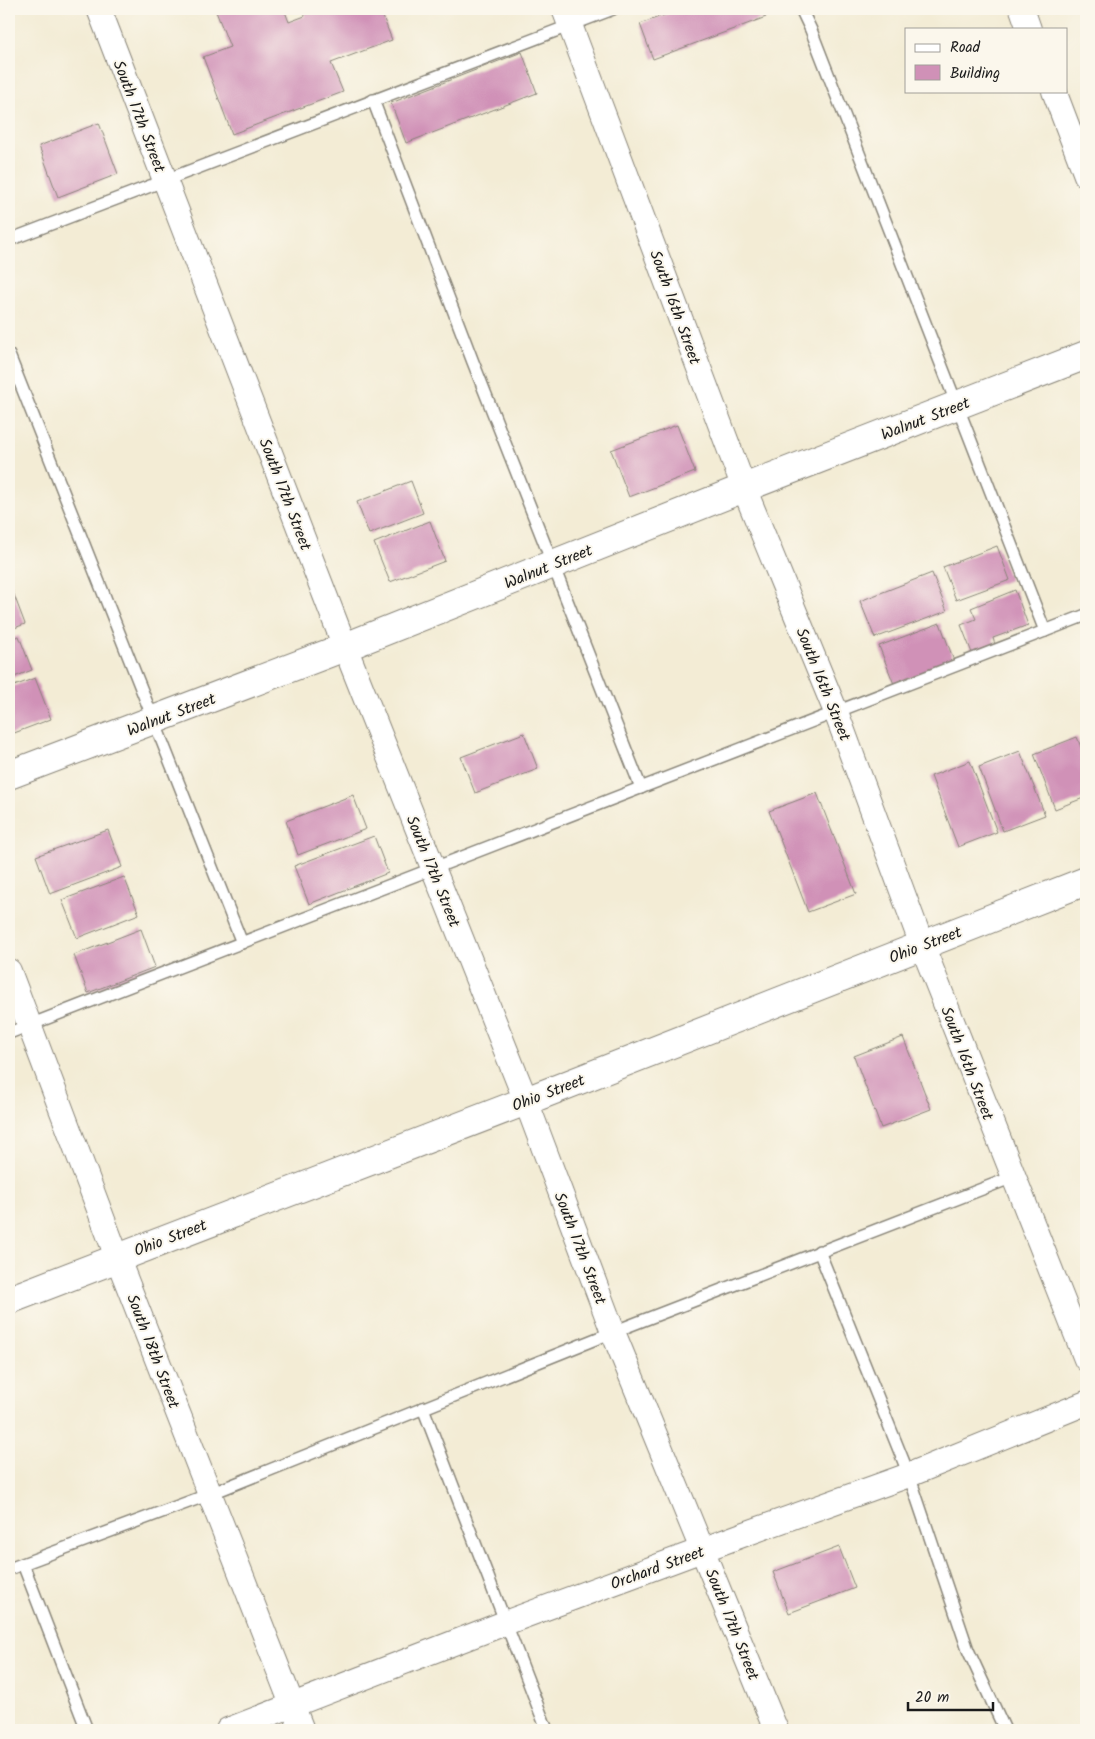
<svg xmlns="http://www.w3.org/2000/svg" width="1095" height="1739" font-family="Kalam,sans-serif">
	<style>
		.building { fill: #d091b7 }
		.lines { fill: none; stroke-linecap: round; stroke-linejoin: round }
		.lane-casing { stroke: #888478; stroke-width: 14 }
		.street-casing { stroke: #888478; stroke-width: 26 }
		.secondary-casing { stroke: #888478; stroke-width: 30 }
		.lane { stroke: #fff; stroke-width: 11 }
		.street { stroke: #fff; stroke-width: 24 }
		.secondary { stroke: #fff; stroke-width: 28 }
		.labels { text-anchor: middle; stroke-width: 4; stroke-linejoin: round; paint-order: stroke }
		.street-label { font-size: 16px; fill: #1c1c1c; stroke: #fbf7ec }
	</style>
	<rect width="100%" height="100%" fill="#fbf7ec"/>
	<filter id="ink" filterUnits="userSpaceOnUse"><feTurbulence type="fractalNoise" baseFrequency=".02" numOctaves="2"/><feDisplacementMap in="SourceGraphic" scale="10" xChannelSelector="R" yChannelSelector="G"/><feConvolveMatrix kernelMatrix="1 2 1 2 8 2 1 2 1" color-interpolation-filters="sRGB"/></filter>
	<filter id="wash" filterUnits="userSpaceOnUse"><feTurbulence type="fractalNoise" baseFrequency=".0096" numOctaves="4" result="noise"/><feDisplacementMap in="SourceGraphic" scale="20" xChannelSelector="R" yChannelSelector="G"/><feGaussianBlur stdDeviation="1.12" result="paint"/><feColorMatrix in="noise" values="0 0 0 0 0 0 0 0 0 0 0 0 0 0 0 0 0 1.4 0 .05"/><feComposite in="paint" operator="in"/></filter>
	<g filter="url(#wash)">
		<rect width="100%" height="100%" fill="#f3ecd5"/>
		<g id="blocks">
			<g class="building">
				<polygon points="215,9 284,9 289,22 305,16 303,9 380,9 392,40 331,63 343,92 232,134 203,57 230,47"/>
				<polygon points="681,9 763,9 766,17 653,59 640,24"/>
				<polygon points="522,52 537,93 406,143 391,103"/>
				<polygon points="99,123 118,174 58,197 39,146"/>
				<polygon points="677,425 695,472 629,497 611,450"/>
				<polygon points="411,481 423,513 369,534 357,502"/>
				<polygon points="430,521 445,561 390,582 374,543"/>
				<polygon points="997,546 1010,580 956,600 943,567"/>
				<polygon points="932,573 947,611 875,638 860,601"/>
				<polygon points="11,587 25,624 9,630 9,588"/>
				<polygon points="1015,590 1028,625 993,638 995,645 972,653 961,625 976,619 971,608"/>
				<polygon points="940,623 954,661 894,684 879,646"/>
				<polygon points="19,636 32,670 9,679 9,639"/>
				<polygon points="35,678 51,719 9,735 9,688"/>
				<polygon points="524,733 538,769 475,793 461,757"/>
				<polygon points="1077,737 1086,760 1086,797 1055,809 1034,754"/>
				<polygon points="1020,751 1045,815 1003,831 979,767"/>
				<polygon points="970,761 997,832 958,847 931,776"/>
				<polygon points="817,793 856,894 808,912 769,811"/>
				<polygon points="353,795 366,829 298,855 286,821"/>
				<polygon points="108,830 122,867 50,894 36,856"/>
				<polygon points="374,836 388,873 309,904 294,866"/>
				<polygon points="124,877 139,914 77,938 62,900"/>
				<polygon points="141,929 155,967 88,993 74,955"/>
				<polygon points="903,1037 931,1109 881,1128 854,1056"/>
				<polygon points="839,1547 855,1588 789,1613 773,1572"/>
			</g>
		</g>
	</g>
	<g filter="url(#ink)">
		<use href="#blocks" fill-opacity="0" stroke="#888478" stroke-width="1"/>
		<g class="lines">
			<g class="lane-casing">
				<g id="lane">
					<polyline points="801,9 811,30 1045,631"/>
					<polyline points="373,100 473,362 641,788"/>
					<polyline points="9,240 613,9"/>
					<polyline points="9,355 242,943"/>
					<polyline points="9,1033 1086,615"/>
					<polyline points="819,1251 909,1475 968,1650 1005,1730"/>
					<polyline points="423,1408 547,1730"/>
					<polyline points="23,1564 87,1730"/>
					<polyline points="9,1569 210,1494 613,1332 1013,1177"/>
				</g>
			</g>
			<g class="street-casing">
				<g id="street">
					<polyline points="99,9 345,647 526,1101 613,1332 776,1730"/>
					<polyline points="564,9 744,488 836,712 922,945 1086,1359"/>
					<polyline points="1022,9 1029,29"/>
					<polyline points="1054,91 1086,175"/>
					<polyline points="9,971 117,1257 302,1730"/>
					<polyline points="228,1730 505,1623 745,1534 909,1475 1086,1403"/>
				</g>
			</g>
			<g class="secondary-casing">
				<g id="secondary">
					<polyline points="9,775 345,647 744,488 1086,355"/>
					<polyline points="9,1300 526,1101 1086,881"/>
				</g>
			</g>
			<use href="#lane" class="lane"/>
			<use href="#street" class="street"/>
			<use href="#secondary" class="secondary"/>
		</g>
	</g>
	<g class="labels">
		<g class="street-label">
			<text transform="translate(140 116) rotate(69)" y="6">South 17th Street</text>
			<text transform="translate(676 307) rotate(70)" y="6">South 16th Street</text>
			<text transform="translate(925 418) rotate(-21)" y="6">Walnut Street</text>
			<text transform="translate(286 494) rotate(69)" y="6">South 17th Street</text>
			<text transform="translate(548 566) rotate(-22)" y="6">Walnut Street</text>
			<text transform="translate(824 684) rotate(68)" y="6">South 16th Street</text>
			<text transform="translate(171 714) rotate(-21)" y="6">Walnut Street</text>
			<text transform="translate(434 871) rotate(68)" y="6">South 17th Street</text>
			<text transform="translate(925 944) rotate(-21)" y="6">Ohio Street</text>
			<text transform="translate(968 1063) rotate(69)" y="6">South 16th Street</text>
			<text transform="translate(548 1092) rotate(-21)" y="6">Ohio Street</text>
			<text transform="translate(170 1237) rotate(-21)" y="6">Ohio Street</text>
			<text transform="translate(581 1248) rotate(69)" y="6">South 17th Street</text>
			<text transform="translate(154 1351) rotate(69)" y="6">South 18th Street</text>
			<text transform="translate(657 1567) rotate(-20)" y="6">Orchard Street</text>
			<text transform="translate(733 1624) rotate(68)" y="6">South 17th Street</text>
		</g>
	</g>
	<rect width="1095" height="1739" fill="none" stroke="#fbf7ec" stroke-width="30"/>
	<rect x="905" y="28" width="162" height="65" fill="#fbf7ec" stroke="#a29f99"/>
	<rect x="915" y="44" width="25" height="8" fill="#ffffff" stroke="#a29f99"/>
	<text x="950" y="52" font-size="15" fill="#1c1c1c">Road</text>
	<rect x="915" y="65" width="25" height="15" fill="#d091b7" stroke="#a29f99"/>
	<text x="950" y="78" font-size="15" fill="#1c1c1c">Building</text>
	<path d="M908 1702v8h85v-8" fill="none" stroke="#1c1c1c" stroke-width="2.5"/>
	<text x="915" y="1702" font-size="15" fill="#1c1c1c" stroke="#fbf7ec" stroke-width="4" paint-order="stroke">20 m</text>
</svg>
